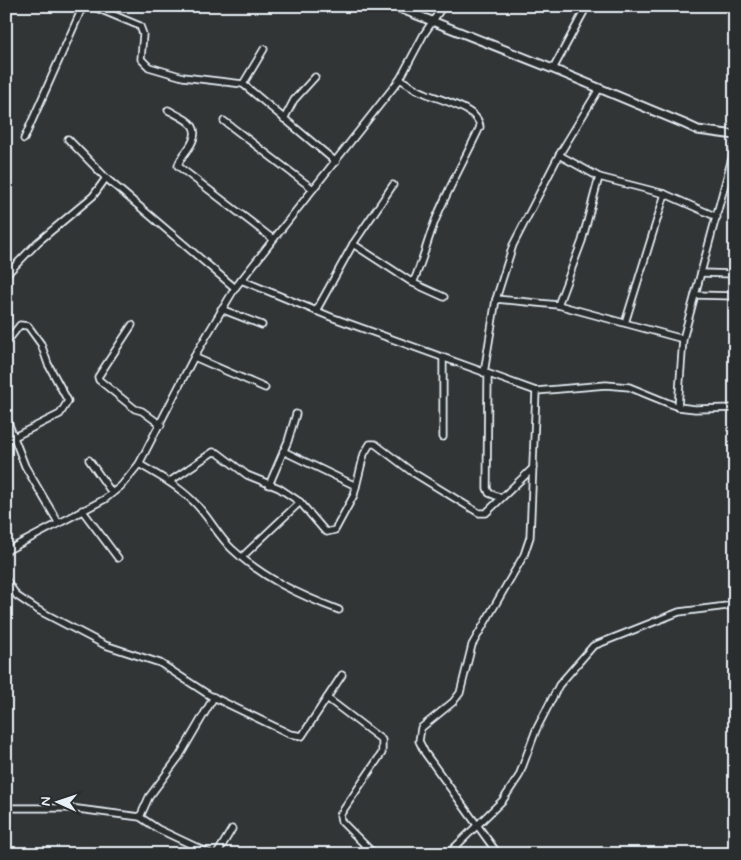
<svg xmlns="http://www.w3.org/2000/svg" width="741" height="860" font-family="Mynerve,sans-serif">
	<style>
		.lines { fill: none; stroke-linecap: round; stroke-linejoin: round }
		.minor-casing { stroke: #e8f1f8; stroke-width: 9 }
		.tertiary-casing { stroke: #e8f1f8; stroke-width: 11 }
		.minor { stroke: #2a2d2e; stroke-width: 5.5 }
		.tertiary { stroke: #2a2d2e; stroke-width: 7 }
	</style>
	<rect width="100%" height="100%" fill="#323536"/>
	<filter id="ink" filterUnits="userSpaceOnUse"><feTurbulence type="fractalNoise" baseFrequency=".02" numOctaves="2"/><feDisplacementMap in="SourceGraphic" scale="10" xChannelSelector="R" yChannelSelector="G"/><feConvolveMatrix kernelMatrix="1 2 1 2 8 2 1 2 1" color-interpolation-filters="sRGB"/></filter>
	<g filter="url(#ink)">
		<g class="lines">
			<g class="minor-casing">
				<g id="minor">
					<polyline points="92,6 140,26 143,34 141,59 149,67 183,77 243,84 336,162"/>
					<polyline points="553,69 587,6"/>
					<path d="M 400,79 C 408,84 416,90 425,93 C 439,100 479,108 480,127 C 465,159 448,189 435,221 C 427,242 422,263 413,283"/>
					<polyline points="243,84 264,49"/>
					<path d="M 168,110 C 186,120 205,125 188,149 C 184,154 179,160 178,166 L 273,239"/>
					<polyline points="284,119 294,100 315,77"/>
					<polyline points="224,121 313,189"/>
					<polyline points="24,139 83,6"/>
					<polyline points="68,139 106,178 235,288"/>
					<polyline points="559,155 599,177 665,194 717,217"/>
					<polyline points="353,244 413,283 444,297"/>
					<polyline points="701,273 735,274"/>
					<polyline points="6,275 38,242 93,196 106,178"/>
					<polyline points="241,280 331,317 536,391 606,385 629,387 678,407 695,409 735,408"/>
					<polyline points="695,295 735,296"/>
					<polyline points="496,299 558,305 683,339"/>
					<polyline points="558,305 582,241 599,177"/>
					<polyline points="221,309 262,325"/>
					<polyline points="316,311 353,244 393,185"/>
					<polyline points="625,323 665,194"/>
					<polyline points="132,325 98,377 99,380 135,409 142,411 161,425"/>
					<polyline points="6,343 20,325 28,326 41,344 48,364 68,401 60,414 6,441"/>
					<polyline points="194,357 265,388"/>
					<polyline points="484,373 496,299 513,245 559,155 599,89"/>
					<polyline points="488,375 487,488 489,493 501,498"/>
					<polyline points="678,407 683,339 735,147"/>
					<polyline points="6,417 25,466 58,522"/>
					<polyline points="443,437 443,358"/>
					<polyline points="283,451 356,486"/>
					<polyline points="89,460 112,493"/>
					<path d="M 139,464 C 158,475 178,486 193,501 C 208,515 217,535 232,549 C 263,578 299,595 339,610"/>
					<polyline points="169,482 213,452 218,453 247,475 279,488 300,502 242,557"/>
					<polyline points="269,485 288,441 296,414"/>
					<polyline points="300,502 324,530 327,532 335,530 354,495 364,454 370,444 375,444 412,472 479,513 486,513 533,468"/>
					<polyline points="82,510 118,558"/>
					<polyline points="6,551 105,499 121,486 139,464 194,357 235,288 400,79 424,34 443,6"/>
					<polyline points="6,580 17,596 38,610 105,645 160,663 209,695 290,734 302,736 342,675"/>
					<polyline points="327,698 382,740 382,753 340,815 341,821 374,854"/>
					<polyline points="6,808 70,808 140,817 158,829 211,854"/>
					<polyline points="140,817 149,797 179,757 214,697"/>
					<polyline points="217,854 232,829"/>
					<polyline points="448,854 503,800 519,776 536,730 559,685 593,646 679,612 735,605"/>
					<polyline points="498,854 425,753 419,741 421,728 453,702 460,693 472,645 524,555 530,537 536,391"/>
				</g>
			</g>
			<g class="tertiary-casing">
				<polyline id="tertiary" points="394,6 553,69 685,124 698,130 735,135"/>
			</g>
			<use href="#minor" class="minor"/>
			<use href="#tertiary" class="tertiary"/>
		</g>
	</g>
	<rect width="741" height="860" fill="none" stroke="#2a2d2e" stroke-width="25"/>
	<rect x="12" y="12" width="716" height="835" fill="none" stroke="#e8f1f8" stroke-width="2" filter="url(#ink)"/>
	<g transform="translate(58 802) rotate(273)" stroke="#2a2d2e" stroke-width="4" paint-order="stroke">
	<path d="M0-4L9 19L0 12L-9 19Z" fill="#e8f1f8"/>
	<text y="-8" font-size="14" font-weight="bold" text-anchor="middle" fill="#e8f1f8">N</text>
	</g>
</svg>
